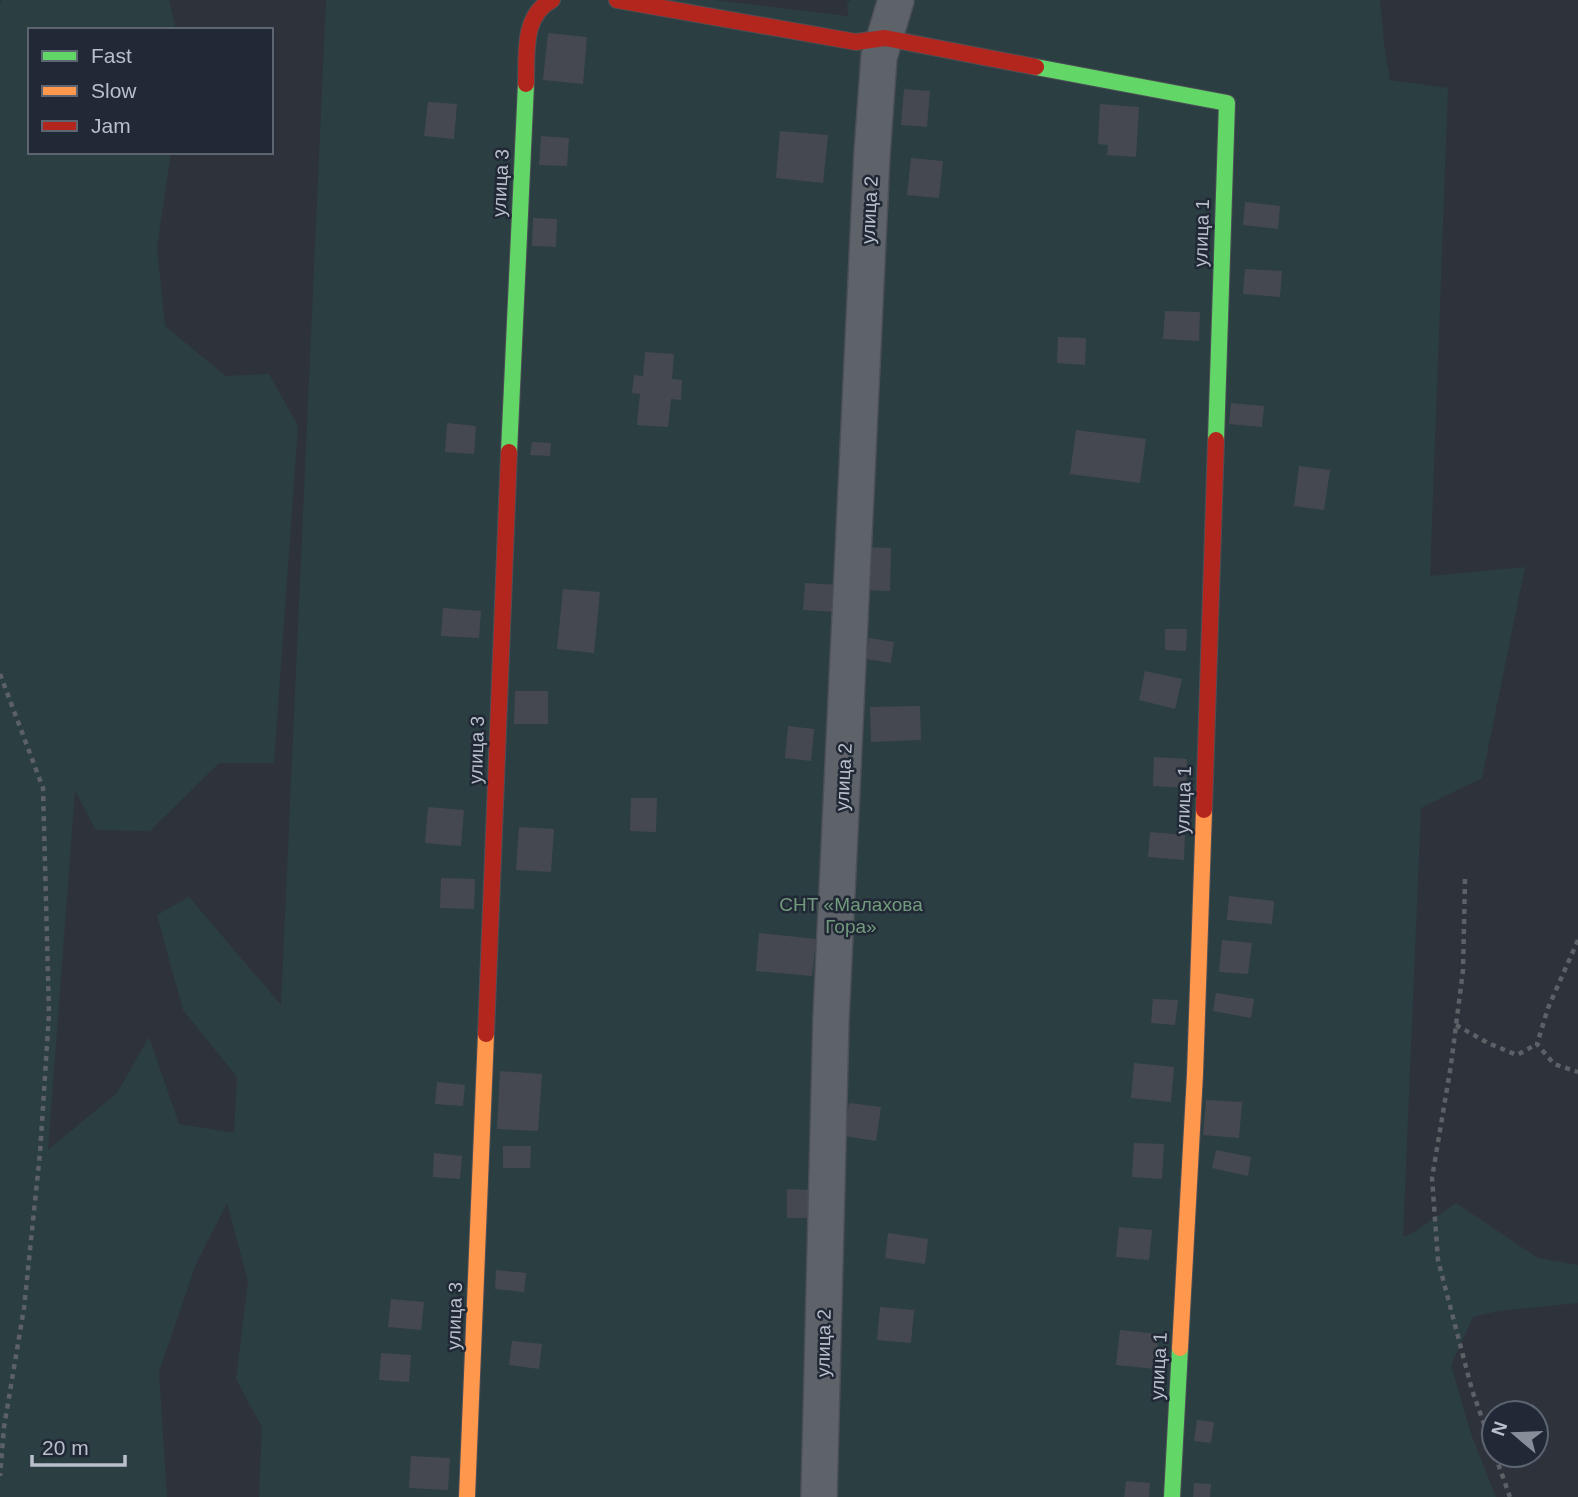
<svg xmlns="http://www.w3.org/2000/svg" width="1578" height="1497" font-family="Arial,sans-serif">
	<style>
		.green { fill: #2b3e42 }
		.building { fill: #45494f }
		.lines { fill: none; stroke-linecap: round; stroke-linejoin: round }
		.street-casing { stroke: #4c4f56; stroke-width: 38 }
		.fast-casing { stroke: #4c4f56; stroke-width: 18 }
		.slow-casing { stroke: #4c4f56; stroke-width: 18 }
		.jam-casing { stroke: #4c4f56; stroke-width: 18 }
		.path { stroke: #5c6166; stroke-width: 4.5; stroke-dasharray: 5 5; stroke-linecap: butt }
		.street { stroke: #5e6269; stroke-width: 35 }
		.fast { stroke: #63d668; stroke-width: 16 }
		.slow { stroke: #ff974d; stroke-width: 16 }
		.jam { stroke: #b3261e; stroke-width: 16 }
		.labels { text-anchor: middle; stroke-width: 5; stroke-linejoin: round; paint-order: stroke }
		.street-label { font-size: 19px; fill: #b9bfcb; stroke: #212936 }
		.park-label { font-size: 19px; fill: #729a7c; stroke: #212936 }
	</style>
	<rect width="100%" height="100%" fill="#2e333b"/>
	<polygon class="green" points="2,0 169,0 176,30 30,30 30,152 171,152 157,247 165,326 226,376 269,374 298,426 274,763 219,763 150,831 96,830 75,791 48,1150 117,1093 149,1037 179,1124 234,1133 237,1077 183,1010 157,915 189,897 281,1005 326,0 713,0 848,16 847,3 851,0 1380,0 1385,52 1390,80 1448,88 1430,576 1525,567 1482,778 1421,808 1403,1237 1416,1231 1456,1203 1538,1258 1578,1265 1578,1303 1498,1311 1473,1317 1451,1365 1471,1434 1496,1497 259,1497 262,1427 236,1379 248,1281 227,1203 196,1264 159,1372 167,1497 0,1497 0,3"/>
	<g class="building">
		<polygon points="548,33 587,37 583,84 543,80"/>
		<polygon points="904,89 930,91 927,127 901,125"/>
		<polygon points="428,102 457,104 454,139 424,136"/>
		<polygon points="1100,104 1139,107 1136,157 1107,155 1108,145 1098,144"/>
		<polygon points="780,131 828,135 823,183 776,178"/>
		<polygon points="541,136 569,138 567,166 539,165"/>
		<polygon points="911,158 943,161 939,198 907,195"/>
		<polygon points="1245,202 1280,206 1278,229 1243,225"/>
		<polygon points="533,218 557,219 556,247 532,246"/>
		<polygon points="1245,269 1282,271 1280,297 1243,294"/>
		<polygon points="1165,311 1200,312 1199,341 1163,339"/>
		<polygon points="1058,337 1086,338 1085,365 1057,363"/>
		<polygon points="645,352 674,354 672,379 682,380 681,400 671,399 668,427 637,425 640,394 632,393 634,375 643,376"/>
		<polygon points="1231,403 1264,406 1262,427 1229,424"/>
		<polygon points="447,423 476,426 474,454 445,452"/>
		<polygon points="1076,430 1146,439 1140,483 1070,474"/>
		<polygon points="532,442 551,443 550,456 530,455"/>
		<polygon points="1299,466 1330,470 1324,510 1294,506"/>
		<polygon points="866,547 891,548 890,591 863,590"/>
		<polygon points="805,583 839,585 838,612 803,610"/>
		<polygon points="563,589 600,592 594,653 557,649"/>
		<polygon points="443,608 481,611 479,638 441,636"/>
		<polygon points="1165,629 1187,629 1186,651 1165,650"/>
		<polygon points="869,638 894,642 891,663 866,659"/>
		<polygon points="1145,671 1182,679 1175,709 1139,700"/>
		<polygon points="515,691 548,691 548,724 514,724"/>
		<polygon points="920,706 921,740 871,742 870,707"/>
		<polygon points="788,726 814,729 811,761 785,758"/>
		<polygon points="1154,757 1187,759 1186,788 1153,786"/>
		<polygon points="631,798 657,798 656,832 630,831"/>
		<polygon points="428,807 464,810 461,846 425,843"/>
		<polygon points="519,827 554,829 551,872 516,870"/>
		<polygon points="1150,832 1185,835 1184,860 1148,857"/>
		<polygon points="441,878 475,879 474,909 440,908"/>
		<polygon points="1229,896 1274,901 1272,924 1227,920"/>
		<polygon points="759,933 816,939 812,976 756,971"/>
		<polygon points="1222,940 1252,943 1248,974 1219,972"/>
		<polygon points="1216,993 1254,999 1251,1018 1213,1011"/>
		<polygon points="1153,999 1178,1000 1175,1025 1151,1023"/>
		<polygon points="1134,1063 1174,1067 1171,1102 1131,1098"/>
		<polygon points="500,1071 542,1074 538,1131 497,1129"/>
		<polygon points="437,1082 465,1085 463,1106 435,1104"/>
		<polygon points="1206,1100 1242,1102 1239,1138 1203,1135"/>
		<polygon points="849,1103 881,1107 876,1141 844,1136"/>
		<polygon points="1134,1143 1164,1144 1162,1179 1132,1177"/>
		<polygon points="503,1146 531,1146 530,1168 503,1168"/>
		<polygon points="1216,1150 1251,1157 1248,1176 1212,1168"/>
		<polygon points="434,1153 462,1156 460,1179 433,1177"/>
		<polygon points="787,1189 811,1190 810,1218 787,1218"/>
		<polygon points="1119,1227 1152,1230 1149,1260 1116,1257"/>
		<polygon points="888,1233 928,1239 925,1264 885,1258"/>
		<polygon points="496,1270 526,1273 524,1292 495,1289"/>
		<polygon points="391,1299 424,1302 421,1330 388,1327"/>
		<polygon points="880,1307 914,1310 911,1343 877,1340"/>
		<polygon points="1120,1330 1159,1334 1155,1369 1116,1365"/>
		<polygon points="512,1341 542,1344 539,1369 509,1365"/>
		<polygon points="381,1353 411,1355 409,1382 379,1380"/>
		<polygon points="1197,1420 1214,1422 1211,1443 1194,1441"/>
		<polygon points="411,1456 450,1458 448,1490 409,1488"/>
		<polygon points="1126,1481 1150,1483 1149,1497 1124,1497"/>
		<polygon points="1194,1483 1211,1484 1210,1497 1193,1497"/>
	</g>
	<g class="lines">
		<g class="street-casing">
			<polyline id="street" points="819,1497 831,1019 872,154 879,57 896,0"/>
		</g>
		<g class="fast-casing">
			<g id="fast">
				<polyline points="1036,67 1227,103 1216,440"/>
				<polyline points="509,452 526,84"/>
				<polyline points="1172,1497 1180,1348"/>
			</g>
		</g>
		<g class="slow-casing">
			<g id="slow">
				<polyline points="1180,1348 1195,1074 1204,810"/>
				<polyline points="467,1497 486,1034"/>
			</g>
		</g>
		<g class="jam-casing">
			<g id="jam">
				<polyline points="617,0 856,42 885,38 1036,67"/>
				<path d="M 526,84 C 527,55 522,15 552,0"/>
				<polyline points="1204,810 1216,440"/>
				<polyline points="486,1034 509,452"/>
			</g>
		</g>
		<g class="path">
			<polyline points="0,674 43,788 49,1014 40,1153 24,1308 4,1427 0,1476"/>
			<polyline points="1465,879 1463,970 1451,1065 1432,1178 1438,1260 1472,1390 1494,1452"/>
			<polyline points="1578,940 1548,1008 1537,1044 1554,1064 1578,1072"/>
			<polyline points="1456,1025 1488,1043 1517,1055 1537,1044"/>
			<polyline points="1495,1455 1510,1497"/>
		</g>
		<use href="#street" class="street"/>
		<use href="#fast" class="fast"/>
		<use href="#slow" class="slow"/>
		<use href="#jam" class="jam"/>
	</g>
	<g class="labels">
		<g class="street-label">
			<text transform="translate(500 183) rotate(-87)" y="7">улица 3</text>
			<text transform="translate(869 210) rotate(-87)" y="7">улица 2</text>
			<text transform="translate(1201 233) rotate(-88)" y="7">улица 1</text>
			<text transform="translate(476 750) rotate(-88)" y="7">улица 3</text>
			<text transform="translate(843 777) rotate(-87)" y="7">улица 2</text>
			<text transform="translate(1183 800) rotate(-88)" y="7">улица 1</text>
			<text transform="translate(454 1316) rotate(-88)" y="7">улица 3</text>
			<text transform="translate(823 1343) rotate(-89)" y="7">улица 2</text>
			<text transform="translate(1158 1366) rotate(-87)" y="7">улица 1</text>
		</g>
		<g class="park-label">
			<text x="851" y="911">СНТ «Малахова<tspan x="851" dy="22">Гора»</tspan></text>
		</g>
	</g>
	<rect x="28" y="28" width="245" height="126" fill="#212936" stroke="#5e6572" stroke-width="2"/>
	<rect x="42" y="51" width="35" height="10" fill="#63d668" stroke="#5e6572" stroke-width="2"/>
	<text x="91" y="63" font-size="21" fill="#b9bfcb">Fast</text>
	<rect x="42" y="86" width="35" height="10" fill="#ff974d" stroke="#5e6572" stroke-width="2"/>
	<text x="91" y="98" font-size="21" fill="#b9bfcb">Slow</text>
	<rect x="42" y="121" width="35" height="10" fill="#b3261e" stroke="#5e6572" stroke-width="2"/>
	<text x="91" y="133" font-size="21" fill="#b9bfcb">Jam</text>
	<g transform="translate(1515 1434) rotate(289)"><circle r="33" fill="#212936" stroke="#5e6572" stroke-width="2"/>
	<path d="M0-5L12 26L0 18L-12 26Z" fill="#888e99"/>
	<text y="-10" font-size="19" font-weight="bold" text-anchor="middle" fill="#b9bfcb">N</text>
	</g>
	<path d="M32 1455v10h93v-10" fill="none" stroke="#b9bfcb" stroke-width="3.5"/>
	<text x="42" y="1455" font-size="21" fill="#b9bfcb" stroke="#212936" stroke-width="5" paint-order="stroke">20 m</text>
</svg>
